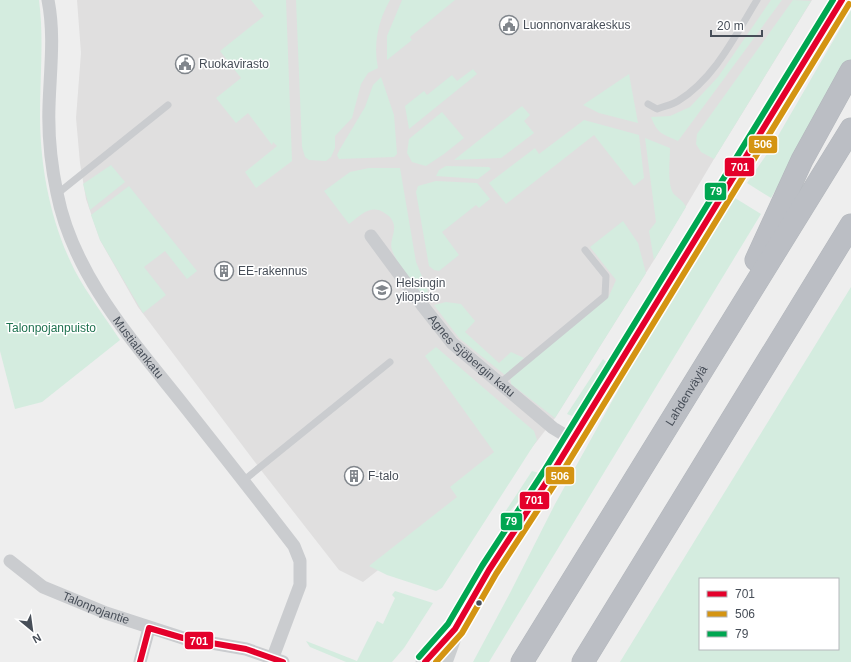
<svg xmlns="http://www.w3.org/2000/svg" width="851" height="662" font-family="Arial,sans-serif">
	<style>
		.education { fill: #e0dfdf }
		.green { fill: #d4ecdf; fill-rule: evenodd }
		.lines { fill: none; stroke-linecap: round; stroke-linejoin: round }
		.highway-casing { stroke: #b3b7bc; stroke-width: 23 }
		.lane { stroke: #cacccf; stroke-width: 7 }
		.street { stroke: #cacccf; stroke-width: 13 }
		.secondary { stroke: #cbced0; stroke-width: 19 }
		.highway { stroke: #bbbec4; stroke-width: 22 }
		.bus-1-casing { stroke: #fff; stroke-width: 9 }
		.bus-2-casing { stroke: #fff; stroke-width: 9 }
		.bus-3-casing { stroke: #fff; stroke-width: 9 }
		.bus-1 { stroke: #e4002b; stroke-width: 6 }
		.bus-2 { stroke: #d49412; stroke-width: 6 }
		.bus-3 { stroke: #00a651; stroke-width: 6 }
		.bus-dot { fill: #474e58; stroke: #fff; stroke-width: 1.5 }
		.labels { text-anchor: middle; stroke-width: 3; stroke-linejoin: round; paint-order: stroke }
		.poi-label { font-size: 12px; fill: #474e58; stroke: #fff; text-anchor: start }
		.park-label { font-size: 12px; fill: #1f7250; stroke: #fff }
		.street-label { font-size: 12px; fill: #474e58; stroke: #fff }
		.line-badge { stroke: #fff; stroke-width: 1.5 }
		.badge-label { font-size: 11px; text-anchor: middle; font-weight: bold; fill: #fff }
	</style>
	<rect width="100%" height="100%" fill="#eee"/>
	<polygon class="education" points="77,0 812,0 714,159 654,260 555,418 530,450 363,582 339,570 264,474 138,307 100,240 86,199 80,163 76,118 81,53"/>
	<g class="green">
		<path d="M 0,0 L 39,0 C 44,39 40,76 40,115 C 40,168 51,224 75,271 C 88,295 105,317 120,340 L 42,402 L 15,409 L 0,351 Z"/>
		<polygon points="251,0 286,0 292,161 256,188 245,172 277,146 273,142 272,145 248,113 236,123 216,98 241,78 220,51 264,16"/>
		<path d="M 296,0 L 390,0 C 378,21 373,44 378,68 L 368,73 L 361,84 L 352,118 L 335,136 L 335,148 L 331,157 L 326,161 L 309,160 L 305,157 L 302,147 Z"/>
		<polygon points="402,0 455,0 410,37 412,40 387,60 387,36"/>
		<path d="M 771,0 L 782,0 L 678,141 C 662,134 657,133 651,117 L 670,116 L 690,107 L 718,77 Z"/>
		<polygon points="793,0 811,1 714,159 701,152 696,144 697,134"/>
		<polygon points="851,10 851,61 771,198 747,183 771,148"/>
		<polygon points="473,69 477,74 409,129 405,106 424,91 427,95 452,75 457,81"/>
		<polygon points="629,74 638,123 599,113 583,105"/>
		<polygon points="381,77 394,115 397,154 394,157 339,159 337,155 340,149 365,107 373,85"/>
		<polygon points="522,106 530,115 524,121 534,133 501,158 454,160"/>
		<polygon points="442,112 464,138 444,154 426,166 412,162 407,153 409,139"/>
		<polygon points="584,120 639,135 644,178 634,186 594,135 506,204 489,183 535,148 539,154"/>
		<path d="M 645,138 L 670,148 C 670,161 667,182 673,193 C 677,198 683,200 686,207 L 654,260 L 649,231 L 656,222 Z"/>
		<polygon points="111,165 125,182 90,210 83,184"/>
		<polygon points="446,166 489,167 491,169 478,179 436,176 439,170"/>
		<path d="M 369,168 L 400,168 L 416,262 L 428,291 L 423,296 C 414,283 397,265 392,250 C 389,242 395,234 394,226 C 394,222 390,216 386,214 C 372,203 361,215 349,224 L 324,191 L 350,172 Z"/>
		<polygon points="436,181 477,183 490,199 479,208 476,205 442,232 459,255 439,271 434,270 429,266 416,192 418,186"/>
		<polygon points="129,186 197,271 187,279 165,251 144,267 166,295 143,313 100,240 91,215"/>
		<polygon points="735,198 761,214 489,662 473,662 510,593 555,504 662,311 665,313"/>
		<polygon points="623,221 638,243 646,273 555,418 511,384 510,378 609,296 616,280 590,247"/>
		<path d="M 851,287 L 851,662 L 620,662 ZM 700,579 L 838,579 L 838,649 L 700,649 Z"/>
		<polygon points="446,302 461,304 475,321 465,332 499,363 511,352 524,358 505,375 459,338 434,305"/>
		<polygon points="436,347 534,431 537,440 442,588 436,591 387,575 369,566 457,497 450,487 494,452 425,356"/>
		<polygon points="603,359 607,363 572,416 567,414"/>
		<polygon points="532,471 542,474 504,518 505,512"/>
		<polygon points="395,591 433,603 404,648 392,662 346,662 310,647 306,641 357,661 377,621 383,624 395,598 392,595"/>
	</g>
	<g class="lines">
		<g class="highway-casing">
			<g id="highway">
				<polyline points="756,260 802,160 851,71"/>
				<path id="s4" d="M 522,662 L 851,129"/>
				<polyline points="583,662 851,225"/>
			</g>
		</g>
		<g class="lane">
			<path d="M 648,104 L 657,109 C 664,106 672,105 678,101 C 715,78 735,36 757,0"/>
			<polyline points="57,194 168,105"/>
			<polyline points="500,383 605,296 606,276 585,250"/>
			<polyline points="243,481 390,362"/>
		</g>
		<g class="street">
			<path id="s1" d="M 48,0 C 55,35 50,71 49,106 C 48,135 51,165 57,193 C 73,275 132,340 182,403 C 220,451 257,498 294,546 L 300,561 L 300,585 L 273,657"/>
			<path id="s2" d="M 371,236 L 422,305 L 452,343 L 553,428 L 573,440"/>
			<path id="s3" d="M 10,561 L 43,587 L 106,613 L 183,638 L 246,649 L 283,662"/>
			<polyline points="140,662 149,628"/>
		</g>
		<g class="secondary">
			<polyline points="425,662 449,636"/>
			<polyline points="443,662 455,629 489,570 551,475 842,0"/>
		</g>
		<use href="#highway" class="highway"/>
		<g class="bus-1-casing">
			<g id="bus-1">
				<polyline points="140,662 149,628 183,638 246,649 283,662"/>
				<polyline points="425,662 455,629 489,570 551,475 842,0"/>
			</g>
		</g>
		<g class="bus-2-casing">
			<polyline id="bus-2" points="436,662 462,633 496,574 558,479 849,4"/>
		</g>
		<g class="bus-3-casing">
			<polyline id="bus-3" points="419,657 448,624 482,566 544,471 833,0"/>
		</g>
		<use href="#bus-1" class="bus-1"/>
		<use href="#bus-2" class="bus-2"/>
		<use href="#bus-3" class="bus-3"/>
	</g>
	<defs>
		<g id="civic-ring" transform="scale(1)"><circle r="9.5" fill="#fff" stroke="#81868c" stroke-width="1.5"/><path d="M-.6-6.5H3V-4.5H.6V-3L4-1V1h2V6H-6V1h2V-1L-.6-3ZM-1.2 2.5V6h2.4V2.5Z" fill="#81868c"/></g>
		<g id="building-ring" transform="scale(1)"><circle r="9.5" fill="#fff" stroke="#81868c" stroke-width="1.5"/><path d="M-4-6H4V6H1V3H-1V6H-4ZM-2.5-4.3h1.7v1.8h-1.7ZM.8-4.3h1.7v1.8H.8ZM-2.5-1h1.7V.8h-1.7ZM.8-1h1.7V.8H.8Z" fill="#81868c"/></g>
		<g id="university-ring" transform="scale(1)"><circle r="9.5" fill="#fff" stroke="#81868c" stroke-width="1.5"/><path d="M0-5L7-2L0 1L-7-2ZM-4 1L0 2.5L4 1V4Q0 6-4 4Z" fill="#81868c"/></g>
	</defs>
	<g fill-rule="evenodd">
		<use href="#civic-ring" x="509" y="25"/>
		<use href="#civic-ring" x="185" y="64"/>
		<use href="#building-ring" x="224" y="271"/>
		<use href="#university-ring" x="382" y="290"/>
		<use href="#building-ring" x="354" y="476"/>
	</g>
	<circle class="bus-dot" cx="479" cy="603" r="3.5"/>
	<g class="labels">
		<g class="poi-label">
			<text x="523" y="29">Luonnonvarakeskus</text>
			<text x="199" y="68">Ruokavirasto</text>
			<text x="238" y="275">EE-rakennus</text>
			<text x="396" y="287">Helsingin<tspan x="396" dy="14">yliopisto</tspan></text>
			<text x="368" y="480">F-talo</text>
		</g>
		<g class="park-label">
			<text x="51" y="332">Talonpojanpuisto</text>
		</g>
		<g class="street-label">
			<text dy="4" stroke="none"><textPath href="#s1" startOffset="370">Mustialankatu</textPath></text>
			<text dy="4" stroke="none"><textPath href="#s2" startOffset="157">Agnes Sjöbergin katu</textPath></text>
			<text dy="4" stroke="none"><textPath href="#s4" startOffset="313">Lahdenväylä</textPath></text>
			<text dy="4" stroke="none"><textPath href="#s3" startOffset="99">Talonpojantie</textPath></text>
		</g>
	</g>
	<g class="line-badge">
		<rect x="748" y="135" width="30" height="19" rx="4" fill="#d49412"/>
		<rect x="724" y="157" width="31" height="20" rx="4" fill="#e4002b"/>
		<rect x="704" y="182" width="23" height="19" rx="4" fill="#00a651"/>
		<rect x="545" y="466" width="30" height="19" rx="4" fill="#d49412"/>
		<rect x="519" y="491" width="31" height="19" rx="4" fill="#e4002b"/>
		<rect x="500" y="512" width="23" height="19" rx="4" fill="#00a651"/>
		<rect x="184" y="631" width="30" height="19" rx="4" fill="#e4002b"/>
	</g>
	<g class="badge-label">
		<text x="763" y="148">506</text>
		<text x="740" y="171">701</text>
		<text x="716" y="195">79</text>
		<text x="560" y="480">506</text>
		<text x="534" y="504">701</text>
		<text x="511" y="525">79</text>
		<text x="199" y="645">701</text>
	</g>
	<rect x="699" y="578" width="140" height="72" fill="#ffffff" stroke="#b5b8bc"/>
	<rect x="707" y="591" width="20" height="6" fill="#e4002b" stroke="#b5b8bc"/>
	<text x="735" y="598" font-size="12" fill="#474e58">701</text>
	<rect x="707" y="611" width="20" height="6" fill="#d49412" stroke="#b5b8bc"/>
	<text x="735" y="618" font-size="12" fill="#474e58">506</text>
	<rect x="707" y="631" width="20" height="6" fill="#00a651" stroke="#b5b8bc"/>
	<text x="735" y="638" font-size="12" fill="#474e58">79</text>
	<g transform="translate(32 630) rotate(151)" stroke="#ffffff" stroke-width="3" paint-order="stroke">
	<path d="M0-3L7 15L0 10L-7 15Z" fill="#474e58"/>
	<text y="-6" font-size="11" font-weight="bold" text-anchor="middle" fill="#474e58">N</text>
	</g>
	<path d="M711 30v6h51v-6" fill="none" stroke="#474e58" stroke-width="2"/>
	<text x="717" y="30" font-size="12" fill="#474e58" stroke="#ffffff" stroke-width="3" paint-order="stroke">20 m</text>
</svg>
